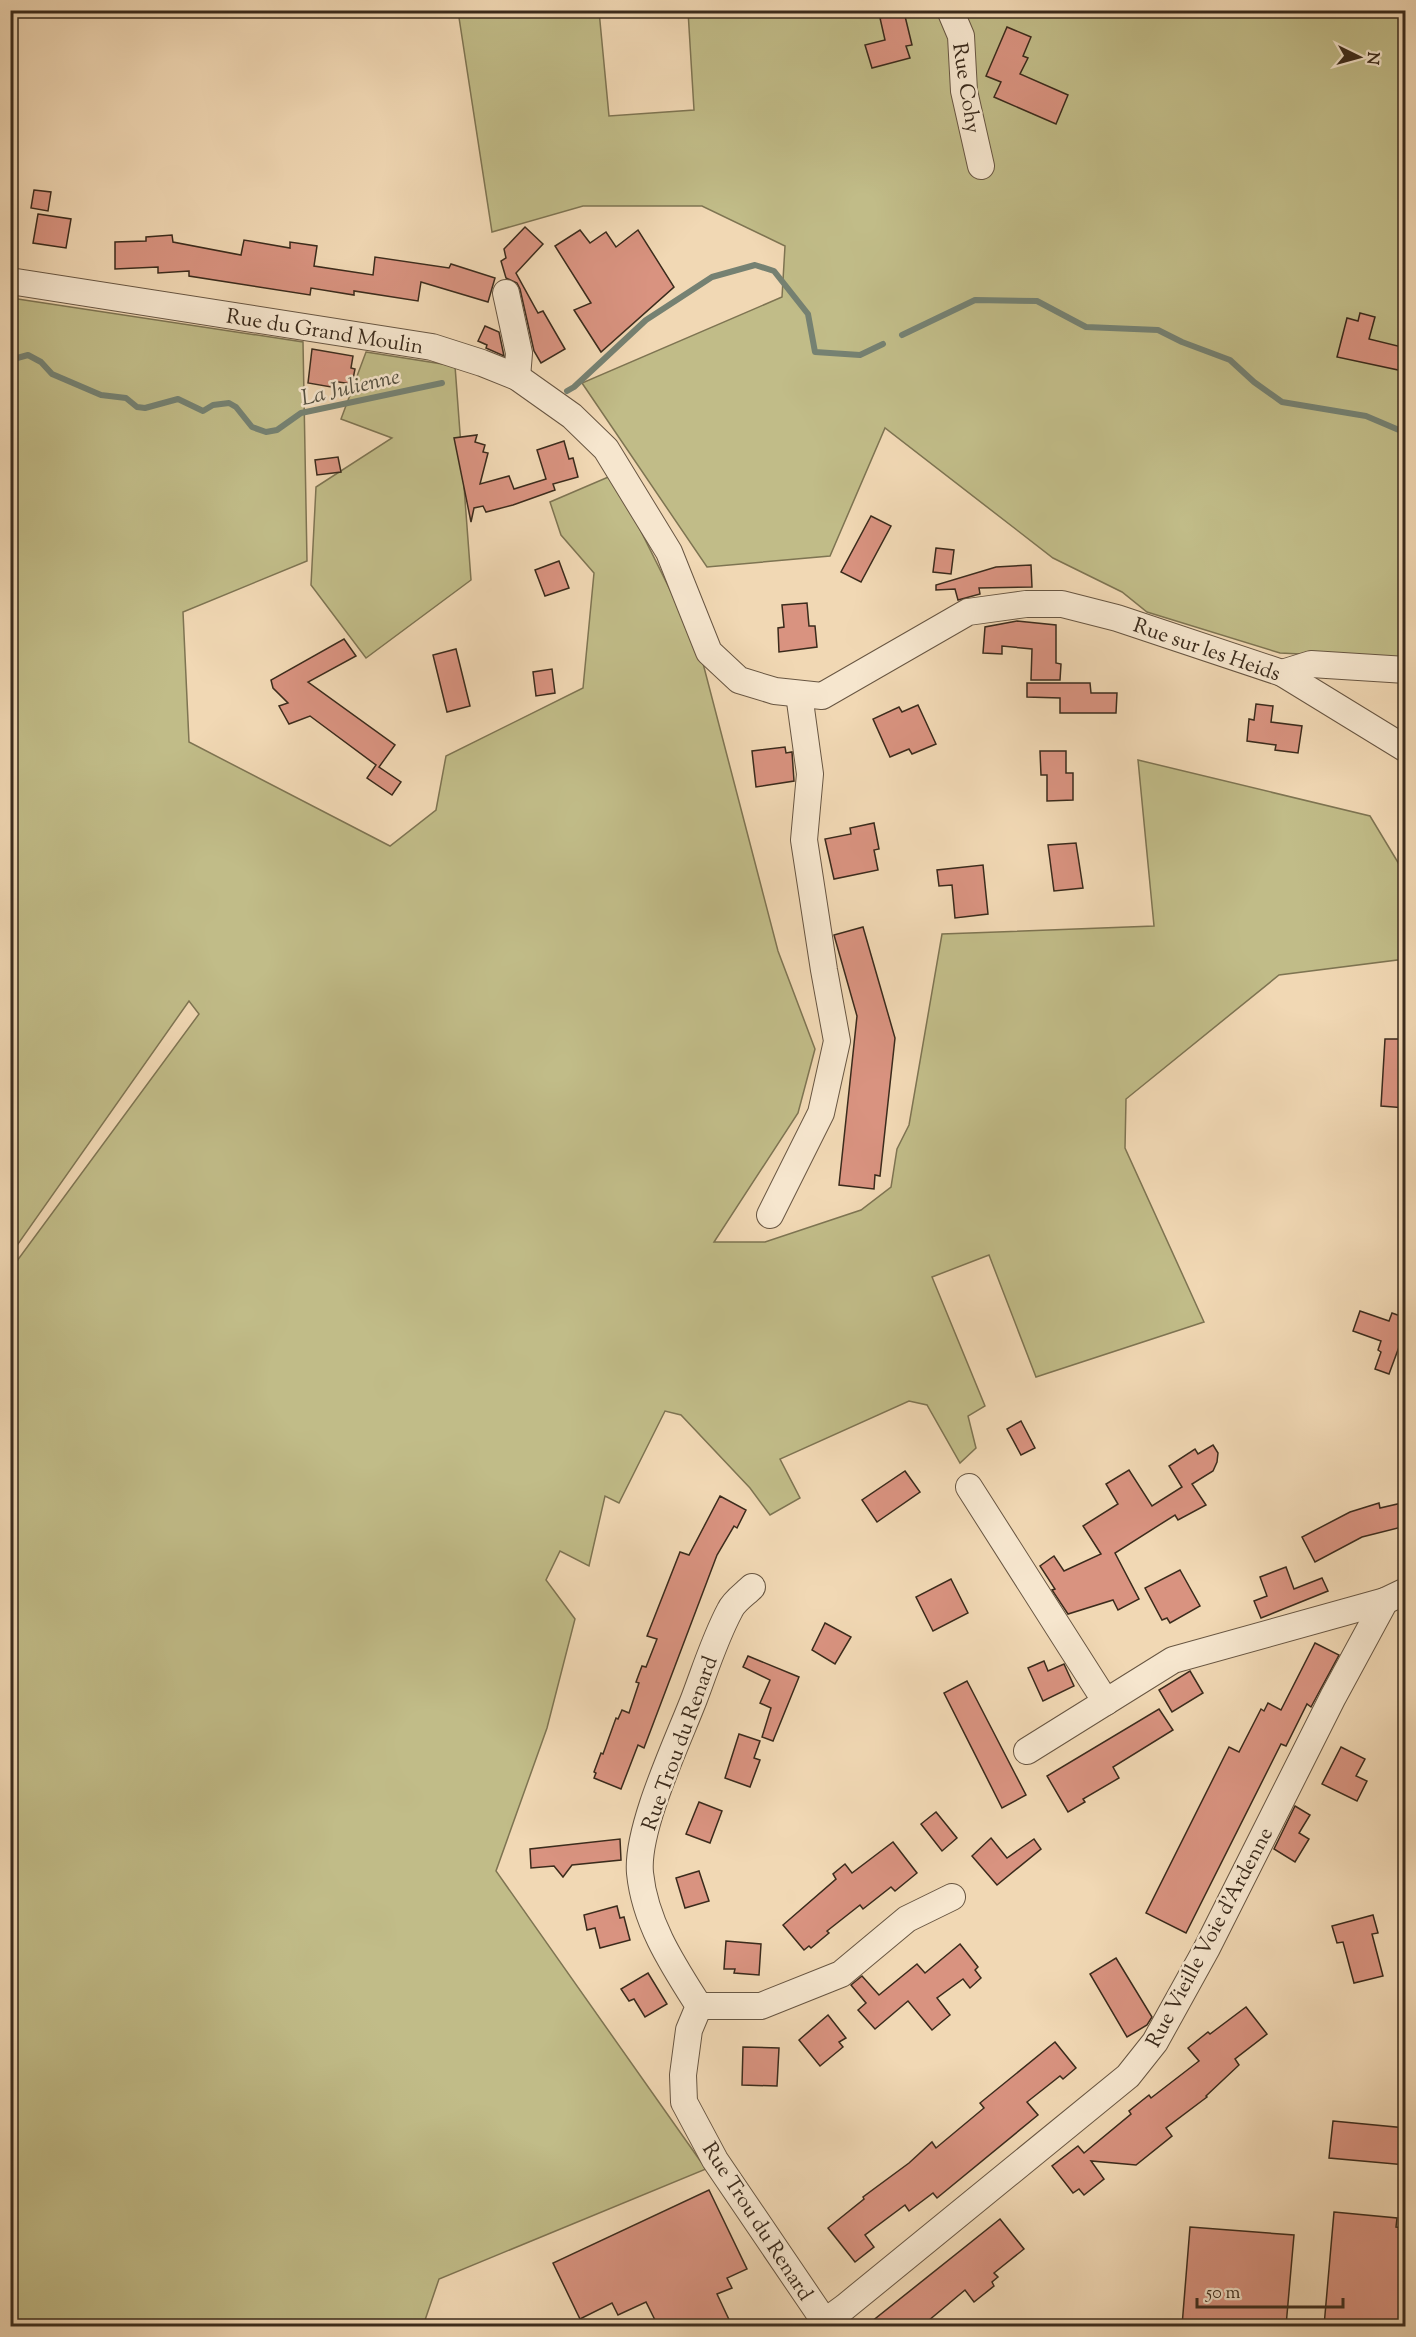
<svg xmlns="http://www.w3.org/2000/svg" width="1416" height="2337" font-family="'Sorts Mill Goudy',serif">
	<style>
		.green { fill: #c1bc88; stroke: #7e7452; stroke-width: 1.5 }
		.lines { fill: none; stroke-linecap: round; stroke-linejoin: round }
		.stream { stroke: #758172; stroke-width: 6 }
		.building { fill: #d99380; stroke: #3b2b1c; stroke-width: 1.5 }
		.minor-casing { stroke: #685642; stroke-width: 28 }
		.minor { stroke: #f6e6ce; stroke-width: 26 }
		.labels { text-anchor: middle; stroke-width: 5; stroke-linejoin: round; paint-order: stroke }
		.street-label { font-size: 21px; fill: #3b2b1c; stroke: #f6e6ce }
		.water-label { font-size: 22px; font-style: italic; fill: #534f40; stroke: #f6e6ce }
	</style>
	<rect width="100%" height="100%" fill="#f1d8b4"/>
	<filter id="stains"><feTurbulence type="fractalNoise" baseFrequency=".00333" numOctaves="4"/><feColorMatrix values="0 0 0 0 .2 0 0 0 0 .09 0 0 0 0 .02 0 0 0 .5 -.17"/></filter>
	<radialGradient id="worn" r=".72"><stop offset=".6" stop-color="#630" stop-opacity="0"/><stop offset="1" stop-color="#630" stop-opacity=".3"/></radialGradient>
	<g class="green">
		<polygon points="458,11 599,11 609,116 694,110 688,11 1405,11 1405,659 1280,653 1147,612 1122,592 1053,558 885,428 830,556 707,567 582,383 782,297 785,246 702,206 583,206 492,232"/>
		<polygon points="11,298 303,342 307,561 183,612 189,742 390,846 436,810 446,756 583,688 594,573 561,535 550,502 613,475 699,648 778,951 815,1049 798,1113 714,1242 765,1242 861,1210 891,1187 897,1149 909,1125 942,934 1154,926 1138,760 1370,816 1405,874 1405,959 1279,975 1126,1099 1125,1148 1204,1322 1036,1377 989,1255 932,1277 985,1406 968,1416 976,1448 960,1463 927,1405 909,1401 780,1459 800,1498 770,1515 750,1488 681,1415 665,1411 619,1503 605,1496 589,1566 560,1551 546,1580 575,1619 547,1728 496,1871 706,2169 439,2279 423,2326 11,2326 11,1269 199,1014 189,1001 11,1254"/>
		<polygon points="366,352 455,366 471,580 366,658 311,585 316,487 392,438 341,419"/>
	</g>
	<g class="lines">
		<g class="stream">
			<polyline points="902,335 975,300 1037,301 1086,327 1158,330 1182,342 1230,360 1254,382 1282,402 1366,416 1406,433"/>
			<polyline points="10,360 28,355 41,362 52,374 101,395 126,398 137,407 145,408 178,399 203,411 213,405 229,403 236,407 252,427 266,432 277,430 301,413 442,383"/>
			<polyline points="567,391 574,387 646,320 712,277 755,265 774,271 808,314 815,352 860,355 883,344"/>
		</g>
	</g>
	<g class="building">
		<polygon points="904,12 912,45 906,46 910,58 872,68 865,45 885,40 880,18"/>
		<polygon points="1007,27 1031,37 1023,56 1028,58 1020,74 1068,95 1056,124 994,97 1001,82 986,76"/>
		<polygon points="34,190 51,192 48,211 31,208"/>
		<polygon points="38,214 71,219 66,248 33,243"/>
		<polygon points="525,227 543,244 516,273 538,313 543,311 565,349 541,363 534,351 520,289 517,283 506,278 501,261 506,258 504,249"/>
		<polygon points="580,230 590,243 606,232 616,247 638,230 674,287 601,352 574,310 591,303 555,246"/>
		<polygon points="172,235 173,242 241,255 244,240 290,248 290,242 317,246 314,266 373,275 375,257 449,268 451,264 495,278 488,302 421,282 418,301 354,291 354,295 311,288 310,295 189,276 189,271 158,273 158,267 115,269 115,242 146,241 146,237"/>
		<polygon points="1360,313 1375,317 1369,339 1406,348 1403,371 1337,357 1347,318 1358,321"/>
		<polygon points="485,326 499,332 504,356 486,348 487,345 478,341"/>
		<polygon points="312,349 353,356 351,368 355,369 352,384 332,381 331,387 308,383"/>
		<polygon points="477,435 475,442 485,445 483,452 488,453 480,484 509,476 514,489 546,479 537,450 564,441 569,459 573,458 578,477 553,484 555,490 513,505 486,512 483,506 474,508 471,522 454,438"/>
		<polygon points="338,457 341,472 317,475 315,460"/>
		<polygon points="871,516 891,526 861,582 841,572"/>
		<polygon points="936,548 954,550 951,574 933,572"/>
		<polygon points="559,561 569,588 545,596 535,570"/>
		<polygon points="1031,565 1032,587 979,588 980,594 958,600 955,589 936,590 936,585 996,567"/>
		<polygon points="807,603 809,626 815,626 817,647 779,652 778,628 784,627 782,605"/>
		<polygon points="1017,621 1056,625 1056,663 1061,664 1060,680 1031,680 1032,649 1002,646 1002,654 983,653 985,627"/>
		<polygon points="344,639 356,656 308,682 395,745 379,767 401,782 392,795 367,778 376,765 310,716 289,724 279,706 288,703 273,688 271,680"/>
		<polygon points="456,649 470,706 447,712 433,655"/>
		<polygon points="552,669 555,693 536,696 533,672"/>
		<polygon points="1027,683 1090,683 1091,693 1117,693 1116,713 1060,713 1060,698 1027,697"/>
		<polygon points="1256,704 1273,706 1271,722 1302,726 1298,753 1275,750 1276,745 1247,741 1249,719 1254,720"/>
		<polygon points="918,705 936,744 912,754 909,749 890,757 873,719 899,707 902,712"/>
		<polygon points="785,747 786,753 792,752 794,781 756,787 752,751"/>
		<polygon points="1040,751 1066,751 1066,773 1073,773 1073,800 1047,801 1047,775 1041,775"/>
		<polygon points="874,823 879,849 874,850 878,870 834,879 825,839 851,834 850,828"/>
		<polygon points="1076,843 1083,888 1054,891 1048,845"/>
		<polygon points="983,865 988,914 955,918 952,885 939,886 937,870"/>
		<polygon points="863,927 895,1038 880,1176 875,1175 874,1189 839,1185 857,1016 834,935"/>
		<polygon points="1385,1039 1406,1039 1406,1108 1381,1106"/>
		<polygon points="1360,1311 1389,1321 1392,1313 1406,1318 1406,1328 1389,1374 1375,1369 1381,1352 1378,1350 1381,1341 1353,1331"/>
		<polygon points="1021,1421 1035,1448 1021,1455 1007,1429"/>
		<polygon points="1213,1445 1218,1453 1217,1462 1213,1471 1192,1484 1206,1505 1178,1520 1175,1515 1115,1553 1139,1599 1118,1610 1113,1600 1068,1614 1052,1590 1055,1589 1040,1566 1054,1556 1064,1571 1101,1554 1083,1526 1118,1504 1106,1484 1129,1470 1152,1506 1182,1487 1169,1466 1195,1449 1198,1454"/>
		<polygon points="905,1471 920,1492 877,1522 862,1500"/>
		<polygon points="720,1496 746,1510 737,1528 734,1526 717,1555 644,1748 638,1745 621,1789 594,1778 596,1773 594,1772 601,1753 603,1754 616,1718 618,1719 622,1710 629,1713 639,1683 636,1682 642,1666 646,1667 657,1639 647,1636 680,1552 689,1555"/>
		<polygon points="1406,1502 1406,1526 1362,1537 1315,1562 1302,1537 1350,1512 1379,1503 1380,1508"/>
		<polygon points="1286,1567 1294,1589 1322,1578 1328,1591 1261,1618 1254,1601 1267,1596 1260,1577"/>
		<polygon points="1180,1570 1200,1606 1170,1623 1167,1618 1162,1620 1145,1588"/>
		<polygon points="951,1579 968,1613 933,1631 916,1597"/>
		<polygon points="825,1623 851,1637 835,1664 812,1650"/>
		<polygon points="1315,1643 1339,1655 1311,1707 1307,1704 1286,1746 1281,1744 1186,1933 1146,1913 1229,1747 1239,1752 1261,1709 1264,1711 1268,1703 1281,1710"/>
		<polygon points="748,1656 799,1677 773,1741 762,1737 771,1708 760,1703 770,1680 743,1667"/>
		<polygon points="1044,1661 1048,1671 1064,1664 1074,1686 1043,1701 1028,1668"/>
		<polygon points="1190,1671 1203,1693 1172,1712 1159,1690"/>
		<polygon points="967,1681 1026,1795 1002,1808 944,1693"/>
		<polygon points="1159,1709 1173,1730 1113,1767 1119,1778 1083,1799 1085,1802 1068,1812 1047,1776"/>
		<polygon points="739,1734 760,1741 754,1758 760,1760 750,1787 725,1778"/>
		<polygon points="1341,1747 1365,1759 1356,1776 1367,1781 1357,1801 1322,1784"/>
		<polygon points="699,1802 722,1811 710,1843 686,1834"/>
		<polygon points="1295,1806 1310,1815 1299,1833 1309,1839 1295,1862 1274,1849"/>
		<polygon points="936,1812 957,1838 942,1851 921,1824"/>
		<polygon points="991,1838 1007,1858 1034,1839 1041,1849 997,1885 972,1856"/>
		<polygon points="620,1839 621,1860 572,1865 563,1877 554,1866 531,1868 530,1849"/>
		<polygon points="893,1842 917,1873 895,1891 891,1887 863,1909 860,1905 827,1931 829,1933 811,1948 809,1946 804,1950 783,1925 836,1879 833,1874 845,1864 852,1873"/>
		<polygon points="699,1871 709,1901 685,1908 676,1878"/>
		<polygon points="617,1906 620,1918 624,1917 630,1940 600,1948 595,1928 587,1930 584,1915"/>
		<polygon points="1373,1915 1378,1933 1372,1934 1383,1976 1354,1983 1343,1942 1337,1943 1332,1926"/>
		<polygon points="726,1941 761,1944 759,1975 734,1973 735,1969 724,1969"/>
		<polygon points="960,1944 978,1967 975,1970 981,1978 970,1988 963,1979 937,1998 950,2015 932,2030 908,2001 875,2029 858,2010 866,2003 851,1985 862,1976 879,1995 917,1964 925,1973"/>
		<polygon points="1116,1958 1152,2017 1147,2025 1127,2037 1090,1974"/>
		<polygon points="648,1973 667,2004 645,2017 634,1999 629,2001 621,1989"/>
		<polygon points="1246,2007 1267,2034 1235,2059 1239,2065 1206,2096 1207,2097 1166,2128 1172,2136 1136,2165 1091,2161 1104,2179 1084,2195 1079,2189 1073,2193 1052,2166 1078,2146 1084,2153 1131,2114 1129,2111 1149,2095 1151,2098 1199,2061 1188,2048 1208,2032 1210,2034"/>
		<polygon points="828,2015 846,2038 839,2042 843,2047 820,2066 799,2040"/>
		<polygon points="1055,2042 1076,2068 1063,2079 1060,2076 1027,2102 1038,2115 937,2198 933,2193 909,2211 905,2205 865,2235 874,2247 855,2262 828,2228 864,2199 863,2197 909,2163 932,2142 936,2148 984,2108 980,2103"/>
		<polygon points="743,2047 779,2048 777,2086 742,2085"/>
		<polygon points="1333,2121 1406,2128 1406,2165 1329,2158"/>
		<polygon points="709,2190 747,2269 727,2278 732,2288 717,2294 732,2326 658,2326 646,2302 618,2315 612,2303 580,2319 553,2263"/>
		<polygon points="1334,2212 1397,2218 1396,2227 1406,2228 1406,2326 1324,2326"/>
		<polygon points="1000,2219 1024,2249 994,2273 998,2277 992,2282 994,2286 974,2302 965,2290 922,2326 866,2326"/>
		<polygon points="1190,2227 1294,2235 1286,2326 1182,2326"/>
	</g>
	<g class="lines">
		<g class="minor-casing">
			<g id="minor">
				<polyline points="950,10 961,36 964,91 981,166"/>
				<polyline points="10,281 432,347 482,363 517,377 572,416 606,449 669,552 709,652 739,680 775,691 822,696 968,612 1026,604 1062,604 1117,618 1282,673 1406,749"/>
				<polyline points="506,293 519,353 517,377"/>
				<polyline points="1282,673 1311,664 1406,670"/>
				<polyline points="770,1215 821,1113 837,1041 824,970 804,840 810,774 799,694"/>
				<polyline points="969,1487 1106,1702"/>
				<path d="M 752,1587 C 745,1594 734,1601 730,1610 C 715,1638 705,1670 694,1699 C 677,1743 636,1829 640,1873 C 645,1923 673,1965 699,2006 L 689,2030 L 683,2075 L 684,2102 L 715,2160 L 825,2322"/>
				<polyline points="1027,1751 1173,1660 1385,1601"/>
				<polyline points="699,2006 761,2006 841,1974 907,1919 952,1897"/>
				<polyline points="819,2326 845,2307 1128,2076 1155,2042 1207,1948 1333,1697 1385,1601 1406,1591"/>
			</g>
		</g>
		<use href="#minor" class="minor"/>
	</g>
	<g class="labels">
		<g class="street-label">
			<text transform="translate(967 88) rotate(81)" y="7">Rue Cohy</text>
			<text transform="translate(325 331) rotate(9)" y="7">Rue du Grand Moulin</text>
			<text transform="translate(1207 649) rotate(19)" y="7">Rue sur les Heids</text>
			<text transform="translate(679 1743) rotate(-70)" y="7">Rue Trou du Renard</text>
			<text transform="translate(1209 1937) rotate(-62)" y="7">Rue Vieille Voie d'Ardenne</text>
			<text transform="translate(758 2221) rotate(57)" y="7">Rue Trou du Renard</text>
		</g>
		<g class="water-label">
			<text transform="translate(350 386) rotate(-13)" y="8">La Julienne</text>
		</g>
	</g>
	<rect width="1416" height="2337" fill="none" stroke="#f1d8b4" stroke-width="36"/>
	<rect x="12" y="12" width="1392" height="2313" fill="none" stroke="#3b2b1c" stroke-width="3"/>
	<rect x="18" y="18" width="1380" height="2301" fill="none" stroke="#3b2b1c" stroke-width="1.5"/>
	<g transform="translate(1359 57) rotate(95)" stroke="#f6e6ce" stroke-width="4.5" paint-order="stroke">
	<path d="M0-4.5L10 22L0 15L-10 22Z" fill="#3b2b1c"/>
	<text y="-9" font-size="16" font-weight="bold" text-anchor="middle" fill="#3b2b1c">N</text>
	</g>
	<path d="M1197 2298v9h146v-9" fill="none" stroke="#3b2b1c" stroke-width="3"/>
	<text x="1206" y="2298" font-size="18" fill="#3b2b1c" stroke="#f6e6ce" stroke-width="4.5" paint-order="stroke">50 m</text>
	<rect width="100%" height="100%" filter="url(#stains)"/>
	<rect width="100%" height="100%" fill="url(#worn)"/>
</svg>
